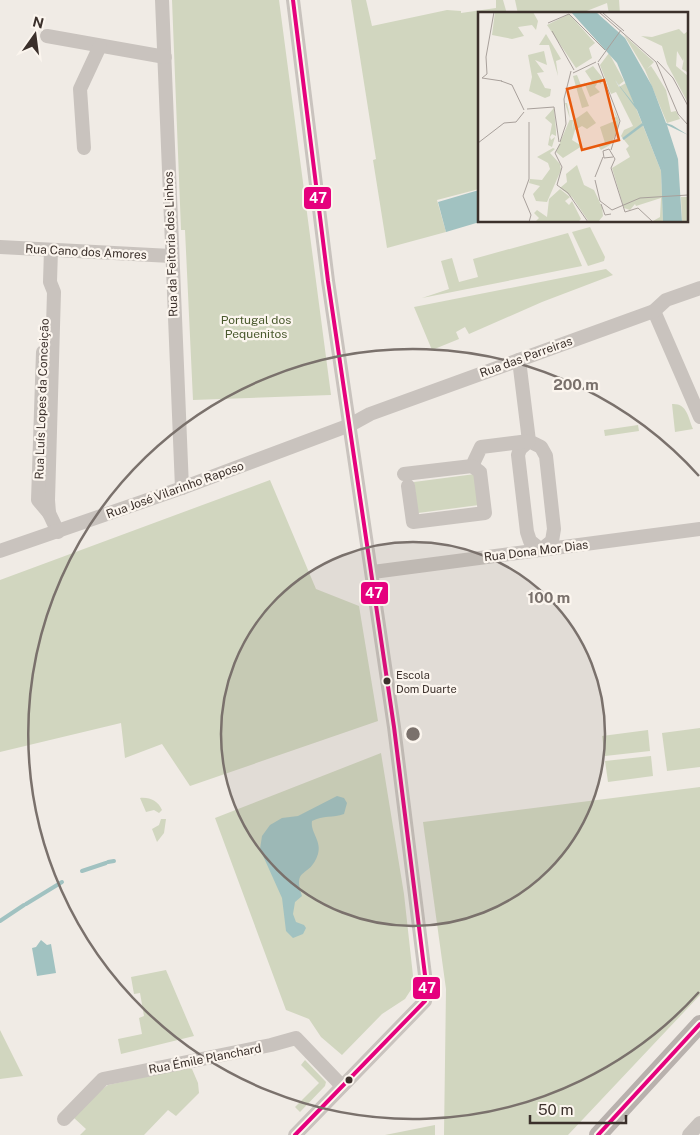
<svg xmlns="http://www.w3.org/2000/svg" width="700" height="1135" font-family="'Public Sans',sans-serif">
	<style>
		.green { fill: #d1d6bf }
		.water { fill: #a1c2c1 }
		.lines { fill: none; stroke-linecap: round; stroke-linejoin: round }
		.stream { stroke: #a1c2c1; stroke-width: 4 }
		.minor { stroke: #c9c3be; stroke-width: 14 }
		.major { stroke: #b8b1ad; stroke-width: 18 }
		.bus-1-casing { stroke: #fbf5ee; stroke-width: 8 }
		.bus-1 { stroke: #e5007d; stroke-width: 4 }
		.ring { fill: none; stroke: #7a716c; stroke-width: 2.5 }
		.bus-dot { fill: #3b302b; stroke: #fbf5ee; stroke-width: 2 }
		.labels { text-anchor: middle; stroke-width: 4.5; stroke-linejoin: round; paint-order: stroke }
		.bus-label { font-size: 11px; fill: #3b302b; stroke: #fbf5ee; text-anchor: start }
		.street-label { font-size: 12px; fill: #3b302b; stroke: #fbf5ee }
		.park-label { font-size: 12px; fill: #4a5a2e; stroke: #fbf5ee }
		.inset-river { fill: none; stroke: #a1c2c1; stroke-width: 2.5 }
		.inset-road { fill: none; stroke: #a8a09b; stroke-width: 1 }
		.view { fill: #e8590c; fill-opacity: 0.15; stroke: #e8590c; stroke-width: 2.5 }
		.inset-edge { fill: none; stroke: #3b302b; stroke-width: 2.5 }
		.centre { fill: #7a716c; stroke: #fbf5ee; stroke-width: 2.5 }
		.ring-label { font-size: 15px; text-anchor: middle; font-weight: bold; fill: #7a716c; stroke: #fbf5ee; stroke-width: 4.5; stroke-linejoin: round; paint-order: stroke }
		.line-badge { stroke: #fbf5ee; stroke-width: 2 }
		.badge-label { font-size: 14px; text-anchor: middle; font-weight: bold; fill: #fff }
	</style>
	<rect width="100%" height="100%" fill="#f0ebe5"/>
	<g class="green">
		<polygon points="172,0 279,0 331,395 193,400 185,230 181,230"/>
		<polygon points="351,0 366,0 372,26 447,10 461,11 461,13 496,8 496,0 503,0 507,14 479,14 479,189 437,200 446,232 387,248 373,160 376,159"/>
		<polygon points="515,0 619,0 620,14 609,14 607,3 579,14 518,14"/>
		<polygon points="590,227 605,257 604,261 588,266 572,232"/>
		<polygon points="568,233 582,266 422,298 449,289 441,261 452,258 459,282 478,277 473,259"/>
		<polygon points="606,269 613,275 542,302 469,334 465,327 456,332 459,339 432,350 414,307"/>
		<path d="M 672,404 C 687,403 688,417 693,429 L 675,432 Z"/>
		<polygon points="638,425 639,431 605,436 604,430"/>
		<polygon points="475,474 479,505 418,513 414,482"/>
		<polygon points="270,480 316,589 359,606 378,721 190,786 162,744 125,758 121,723 0,752 0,580"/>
		<polygon points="700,728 700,767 667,771 662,733"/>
		<polygon points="648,730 650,751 605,756 602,736"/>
		<polygon points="381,753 404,894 414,985 405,999 382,1014 342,1055 321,1037 309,1019 286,1010 215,818"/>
		<polygon points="651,756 653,776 608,782 605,761"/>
		<polygon points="700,787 700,995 568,1135 444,1135 446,989 423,822"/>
		<path d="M 140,798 C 150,797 158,801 162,810 L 159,813 L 154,810 L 146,812 Z"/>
		<polygon points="161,819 166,819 164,833 157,842 152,829 159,825"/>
		<polygon points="166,970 194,1036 121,1054 118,1039 142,1034 139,1018 144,1016 140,993 134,994 131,977"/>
		<polygon points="0,1030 23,1076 0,1079"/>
		<polygon points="305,1060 326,1082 325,1086 300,1112 295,1107 319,1083 301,1065"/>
		<polygon points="185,1068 192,1069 198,1083 199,1093 176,1116 168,1110 144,1135 80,1135 86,1129 73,1117 89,1099 108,1085"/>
		<polygon points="435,1125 435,1135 385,1135"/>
	</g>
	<g class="water">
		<polygon points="479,190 479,221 483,221 446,232 438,202"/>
		<path d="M 337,796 L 344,798 L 347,803 L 344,814 C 333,818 323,815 312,821 C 310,832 322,841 318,854 C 310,879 292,866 302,896 L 295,902 L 293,914 L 296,922 L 304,925 L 306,928 L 303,934 L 293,938 L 286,931 L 282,898 L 260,849 L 262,836 L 270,825 L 282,818 L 298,816 Z"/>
		<polygon points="41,940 47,945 51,944 56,973 37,976 32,948 36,947"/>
	</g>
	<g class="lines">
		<g class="stream">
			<polyline points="108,862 114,861"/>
			<polyline points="82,871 106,863"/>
			<polyline points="26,904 62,882"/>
			<polyline points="0,921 24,905"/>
		</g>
		<g class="minor">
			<polyline points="162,0 182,488"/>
			<polyline points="293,0 328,281 394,727 427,991 425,1001 295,1135"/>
			<polyline points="47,36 165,57"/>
			<polyline points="84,148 80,89 100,46"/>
			<polyline points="0,247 171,256"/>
			<polyline points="51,250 50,282 54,292 48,500 49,513 58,532"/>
			<polyline points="654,311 700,417"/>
			<polyline points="43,352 38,500 49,513"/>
			<polyline points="519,360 529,441 541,447 546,456 554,529 552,541 541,550 530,541 527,532 518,455 520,449 529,441"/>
			<polyline points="404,474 472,466 481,447 529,441"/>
			<polyline points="408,486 413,522 485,513 480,472 472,466"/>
			<polyline points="0,551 182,488 350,425 370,414 654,311 666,300 700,288"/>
			<polyline points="373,572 700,529"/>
			<polyline points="64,1119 103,1079 271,1045 296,1038 342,1086"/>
			<polyline points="689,1135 700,1123"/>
		</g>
		<polyline class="major" points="598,1135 700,1024"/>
		<g class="bus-1-casing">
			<g id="bus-1">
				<polyline points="293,0 328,281 394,727 427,991 425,1001 295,1135"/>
				<polyline points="598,1135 700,1024"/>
			</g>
		</g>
		<use href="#bus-1" class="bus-1"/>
	</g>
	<circle cx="413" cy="734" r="192" fill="#7a716c" fill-opacity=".12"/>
	<g class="ring">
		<circle cx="413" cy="734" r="192"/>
		<path d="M699 992A385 385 0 1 1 699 476"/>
	</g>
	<g class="bus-dot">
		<circle cx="387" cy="681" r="4.5"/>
		<circle cx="349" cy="1080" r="4.5"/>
	</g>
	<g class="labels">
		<g class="bus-label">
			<text x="396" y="679">Escola<tspan x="396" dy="14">Dom Duarte</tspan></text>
		</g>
		<g class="street-label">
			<text transform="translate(171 244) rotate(-92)" y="4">Rua da Feitoria dos Linhos</text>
			<text transform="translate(86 252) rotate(3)" y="4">Rua Cano dos Amores</text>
			<text transform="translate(526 357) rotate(-20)" y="4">Rua das Parreiras</text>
			<text transform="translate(42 399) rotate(-88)" y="4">Rua Luís Lopes da Conceição</text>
			<text transform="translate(175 490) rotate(-20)" y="4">Rua José Vilarinho Raposo</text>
			<text transform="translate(536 551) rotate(-7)" y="4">Rua Dona Mor Dias</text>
			<text transform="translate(205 1059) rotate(-11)" y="4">Rua Émile Planchard</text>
		</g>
		<g class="park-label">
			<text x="256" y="324">Portugal dos<tspan x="256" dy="14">Pequenitos</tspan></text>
		</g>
	</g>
	<g transform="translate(478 12)">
		<rect width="210" height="210" fill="#f0ebe5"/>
		<path d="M 17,0 L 55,0 L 60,9 L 58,18 L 54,13 L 40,15 L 46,24 L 34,27 L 14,23 ZM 91,2 L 117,31 L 111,36 L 114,46 L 98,56 L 69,13 ZM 201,17 L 206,22 L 210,19 L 210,40 L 206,39 L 210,40 L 209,60 L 204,57 L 206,46 L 205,49 L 199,39 L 198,54 L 210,64 L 210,91 L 189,52 L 184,34 L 163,24 L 174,25 ZM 68,22 L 83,47 L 78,49 L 80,64 L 71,33 L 61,33 ZM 146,23 L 176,50 L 169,57 L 173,54 L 177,60 L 188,78 L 193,100 L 198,99 L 202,107 L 189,111 L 167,58 ZM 66,39 L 69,53 L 57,48 L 66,60 L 59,61 L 67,76 L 73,77 L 72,84 L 67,86 L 51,79 L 54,65 L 50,43 ZM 131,41 L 146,69 L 141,73 L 137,68 L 141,75 L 148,71 L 183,159 L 185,210 L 175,209 L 182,205 L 183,186 L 158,194 L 157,192 L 152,198 L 146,196 L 134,156 L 152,145 L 148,137 L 151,134 L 143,124 L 146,118 L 155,114 L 138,80 L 133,82 L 122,53 ZM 115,54 L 124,65 L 123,72 L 120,70 L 117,75 L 122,80 L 112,85 L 106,70 L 109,74 L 115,71 L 107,59 ZM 99,63 L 111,94 L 104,96 L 95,64 ZM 87,91 L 89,91 L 91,100 L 92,108 L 95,108 L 94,118 L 96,108 L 109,99 L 118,111 L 109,117 L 104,114 L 97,118 L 94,128 L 104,134 L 85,146 L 78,140 L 92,107 ZM 76,96 L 78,119 L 78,124 L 74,122 L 72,125 L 73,128 L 77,125 L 74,135 L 70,133 L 74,112 L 67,106 ZM 135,96 L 141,108 L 139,120 L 132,133 L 123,138 L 120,134 L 127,131 L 122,115 L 139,108 L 133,107 L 138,105 ZM 75,136 L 77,137 L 72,141 L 82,152 L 83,158 L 69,190 L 58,189 L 55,182 L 62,174 L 51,171 L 52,167 L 64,168 L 72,157 L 70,151 L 59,145 ZM 99,153 L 106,173 L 116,178 L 124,195 L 125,204 L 120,210 L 111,210 L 94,185 L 82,176 L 89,170 L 88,162 ZM 82,177 L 92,185 L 87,189 L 91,193 L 94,189 L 103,207 L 100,210 L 57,210 L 61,206 L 56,201 L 59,198 L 69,205 L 71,187 ZM 203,185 L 210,185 L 210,209 L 204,210 Z" fill="#d1d6bf"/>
		<path d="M 93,0 L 118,0 L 147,26 L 174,74 L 188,111 L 194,113 L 210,123 L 189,113 L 200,147 L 204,210 L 185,210 L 183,159 L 159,98 L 136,67 L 156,92 L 139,51 Z" fill="#a1c2c1"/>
		<path class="inset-river" d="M 145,127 L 165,112"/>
		<path class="inset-road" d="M 16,0 L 8,45 L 9,62 L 4,66 L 24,69M 121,0 L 178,50 L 200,102 L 210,113M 125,1 L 146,19M 70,11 L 91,2 L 127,38M 74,19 L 96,58M 179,49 L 195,66 L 210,94M 120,50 L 143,18M 120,51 L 142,109 L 133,138M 95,61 L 118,50M 23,69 L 34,73 L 46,98M 49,97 L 76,95 L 81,130M 82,130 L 88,112 L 86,87 L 93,59M 0,131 L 26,111 L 38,110 L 46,100M 82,132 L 77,141 L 84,155 L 79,173 L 90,181 L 110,210M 135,145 L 126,146 L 125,139 L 131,137 L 137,147 L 133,156 L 147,200 L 160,196 L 175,210M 117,165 L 125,145M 117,168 L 122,189 L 134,198 L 162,186 L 210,183M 123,192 L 127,203 L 133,202M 51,210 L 53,203 L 45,184 L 51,167 L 51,110"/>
		<path class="view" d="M 126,68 L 141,128 L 104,138 L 89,77 Z"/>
		<rect width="210" height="210" class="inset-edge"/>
	</g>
	<circle cx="413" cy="734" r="8" class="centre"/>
	<g class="ring-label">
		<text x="576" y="390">200 m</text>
		<text x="549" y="603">100 m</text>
	</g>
	<g class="line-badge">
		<rect x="303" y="186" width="29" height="24" rx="5" fill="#e5007d"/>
		<rect x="360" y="581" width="29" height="24" rx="5" fill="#e5007d"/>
		<rect x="412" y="976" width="29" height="24" rx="5" fill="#e5007d"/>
	</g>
	<g class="badge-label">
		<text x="318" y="203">47</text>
		<text x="374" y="598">47</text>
		<text x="427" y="993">47</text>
	</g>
	<g transform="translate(35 35) rotate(14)" stroke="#fbf5ee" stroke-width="4" paint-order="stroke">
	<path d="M0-4L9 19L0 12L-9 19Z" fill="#3b302b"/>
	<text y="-8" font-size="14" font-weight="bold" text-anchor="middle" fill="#3b302b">N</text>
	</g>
	<path d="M530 1115v8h96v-8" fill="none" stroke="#3b302b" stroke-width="2.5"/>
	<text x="538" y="1115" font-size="15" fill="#3b302b" stroke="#fbf5ee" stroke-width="4" paint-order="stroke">50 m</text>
</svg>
